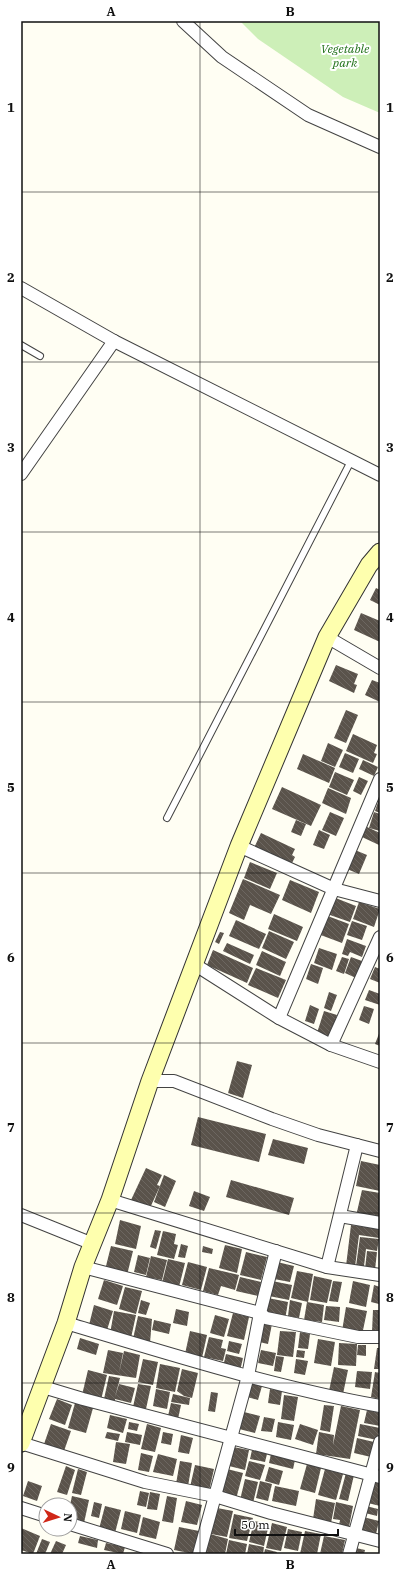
<svg xmlns="http://www.w3.org/2000/svg" width="401" height="1575" font-family="'IBM Plex Serif',serif">
	<style>
		.park { fill: #cdefb8 }
		.building { fill: url(#building-back-hatch) }
		.lines { fill: none; stroke-linecap: round; stroke-linejoin: round }
		.lane-casing { stroke: #434343; stroke-width: 8 }
		.street-casing { stroke: #434343; stroke-width: 14 }
		.secondary-casing { stroke: #323232; stroke-width: 19 }
		.lane { stroke: #fff; stroke-width: 6 }
		.street { stroke: #fff; stroke-width: 12 }
		.secondary { stroke: #feffae; stroke-width: 17 }
		.grid { fill: none; stroke: #101010; stroke-width: 1; stroke-opacity: 0.55 }
		.labels { text-anchor: middle; stroke-width: 4; stroke-linejoin: round; paint-order: stroke }
		.park-label { font-size: 12px; font-style: italic; fill: #1f7018; stroke: #fff }
		.neatline { fill: none; stroke: #101010; stroke-width: 1.5 }
		.grid-label { font-size: 13px; text-anchor: middle; font-weight: bold; fill: #101010 }
	</style>
	<defs>
		<pattern id="building-back-hatch" width="6" height="6" patternUnits="userSpaceOnUse"><rect width="6" height="6" fill="#5a534b"/><path d="M-1 5l2 2M0 0l6 6M5-1l2 2" fill="none" stroke="#6d6761"/></pattern>
	</defs>
	<rect width="100%" height="100%" fill="#fffef3"/>
	<polygon class="park" points="240,21 380,21 380,113 343,97 258,39"/>
	<g class="building">
		<polygon points="376,588 380,590 380,605 370,600"/>
		<polygon points="361,613 380,621 380,642 354,630"/>
		<polygon points="336,665 358,674 354,684 357,685 354,693 329,681"/>
		<polygon points="372,680 380,683 380,702 365,695"/>
		<polygon points="346,710 358,715 346,743 334,738"/>
		<polygon points="353,734 377,745 374,753 377,754 373,763 346,751"/>
		<polygon points="328,743 343,750 335,767 321,761"/>
		<polygon points="345,753 359,759 353,773 339,767"/>
		<polygon points="303,754 335,768 329,783 297,769"/>
		<polygon points="363,760 378,767 374,776 359,769"/>
		<polygon points="335,772 354,780 347,795 329,787"/>
		<polygon points="359,777 368,781 361,795 353,791"/>
		<polygon points="282,787 321,805 311,826 272,809"/>
		<polygon points="328,788 351,798 346,814 322,803"/>
		<polygon points="380,796 380,813 375,811"/>
		<polygon points="330,812 344,818 336,836 322,830"/>
		<polygon points="374,812 380,814 380,831 369,828"/>
		<polygon points="296,820 306,824 301,836 291,832"/>
		<polygon points="367,827 380,833 379,845 362,837"/>
		<polygon points="319,830 330,835 324,849 313,845"/>
		<polygon points="261,833 295,849 292,855 295,857 291,865 254,848"/>
		<polygon points="355,850 367,855 359,874 347,869"/>
		<polygon points="250,862 277,873 270,889 244,878"/>
		<polygon points="243,879 280,895 271,914 250,905 244,920 229,913"/>
		<polygon points="290,880 319,892 311,913 282,900"/>
		<polygon points="333,897 356,906 350,922 327,914"/>
		<polygon points="359,902 380,909 374,927 353,919"/>
		<polygon points="274,914 303,927 297,941 268,929"/>
		<polygon points="325,915 349,924 342,943 318,934"/>
		<polygon points="236,920 266,934 259,949 229,936"/>
		<polygon points="352,921 367,926 362,940 347,935"/>
		<polygon points="269,931 294,942 286,959 262,948"/>
		<polygon points="220,932 224,933 219,944 215,942"/>
		<polygon points="347,939 366,946 362,957 350,952 348,956 342,954"/>
		<polygon points="227,943 254,955 250,964 223,951"/>
		<polygon points="319,948 337,954 332,970 314,963"/>
		<polygon points="213,950 253,968 247,983 207,965"/>
		<polygon points="262,951 286,962 280,976 256,965"/>
		<polygon points="342,957 349,959 344,974 336,971"/>
		<polygon points="351,957 362,961 356,978 345,973"/>
		<polygon points="311,964 323,968 318,984 306,979"/>
		<polygon points="375,967 380,969 380,983 370,979"/>
		<polygon points="256,968 286,980 278,998 248,985"/>
		<polygon points="369,990 380,994 380,1005 365,1000"/>
		<polygon points="329,992 337,995 331,1011 324,1008"/>
		<polygon points="310,1005 319,1009 314,1024 305,1021"/>
		<polygon points="364,1006 374,1009 369,1024 359,1020"/>
		<polygon points="324,1011 337,1015 330,1037 317,1033"/>
		<polygon points="380,1031 380,1046 375,1044"/>
		<polygon points="237,1061 252,1065 243,1098 228,1093"/>
		<polygon points="198,1117 266,1134 259,1162 191,1145"/>
		<polygon points="273,1139 308,1148 304,1164 268,1155"/>
		<polygon points="361,1161 380,1165 380,1191 356,1186"/>
		<polygon points="146,1168 162,1175 157,1185 160,1186 150,1208 131,1200"/>
		<polygon points="164,1175 176,1181 165,1207 154,1202"/>
		<polygon points="231,1180 294,1198 289,1215 226,1197"/>
		<polygon points="362,1190 380,1193 380,1220 356,1216"/>
		<polygon points="194,1191 210,1197 204,1211 189,1206"/>
		<polygon points="120,1220 141,1226 136,1249 115,1244"/>
		<polygon points="351,1225 380,1229 379,1238 359,1235 355,1267 346,1266"/>
		<polygon points="155,1230 161,1231 156,1249 150,1247"/>
		<polygon points="163,1231 176,1234 174,1244 178,1245 174,1259 157,1255"/>
		<polygon points="360,1237 379,1239 377,1251 366,1249 364,1266 356,1266"/>
		<polygon points="181,1244 188,1246 185,1258 178,1257"/>
		<polygon points="225,1245 242,1249 237,1273 219,1268"/>
		<polygon points="111,1246 133,1251 127,1275 105,1270"/>
		<polygon points="203,1246 213,1249 212,1254 202,1252"/>
		<polygon points="367,1251 377,1252 375,1270 365,1269"/>
		<polygon points="246,1252 267,1257 261,1280 240,1275"/>
		<polygon points="138,1255 150,1258 146,1275 134,1272"/>
		<polygon points="151,1256 167,1260 162,1280 146,1277"/>
		<polygon points="168,1259 185,1263 179,1287 162,1283"/>
		<polygon points="188,1262 207,1267 201,1290 182,1285"/>
		<polygon points="277,1262 294,1266 290,1282 274,1279"/>
		<polygon points="209,1268 239,1275 235,1290 221,1286 218,1295 203,1291"/>
		<polygon points="297,1271 313,1274 308,1302 291,1298"/>
		<polygon points="314,1276 332,1280 327,1303 310,1300"/>
		<polygon points="240,1277 261,1282 258,1296 236,1291"/>
		<polygon points="104,1280 123,1286 117,1305 98,1299"/>
		<polygon points="272,1281 292,1285 289,1300 269,1296"/>
		<polygon points="333,1281 342,1282 338,1302 329,1301"/>
		<polygon points="353,1281 370,1285 366,1307 349,1303"/>
		<polygon points="374,1285 380,1287 379,1304 371,1302"/>
		<polygon points="125,1287 142,1291 136,1314 119,1309"/>
		<polygon points="268,1298 288,1302 285,1320 273,1317 266,1309"/>
		<polygon points="141,1300 150,1303 146,1315 138,1313"/>
		<polygon points="290,1300 302,1303 299,1318 288,1316"/>
		<polygon points="307,1302 324,1305 322,1322 304,1320"/>
		<polygon points="94,1305 113,1311 107,1330 89,1325"/>
		<polygon points="326,1306 340,1307 339,1322 324,1320"/>
		<polygon points="346,1307 367,1311 362,1335 342,1331"/>
		<polygon points="176,1309 189,1312 187,1326 173,1323"/>
		<polygon points="373,1310 380,1310 380,1332 372,1332"/>
		<polygon points="114,1311 136,1315 131,1338 110,1334"/>
		<polygon points="233,1313 249,1317 244,1340 227,1336"/>
		<polygon points="215,1315 229,1319 224,1337 210,1333"/>
		<polygon points="138,1316 152,1319 150,1343 133,1339"/>
		<polygon points="154,1320 171,1324 169,1334 152,1330"/>
		<polygon points="263,1323 272,1324 268,1344 259,1342"/>
		<polygon points="190,1331 207,1335 202,1358 185,1354"/>
		<polygon points="280,1331 296,1332 293,1357 277,1355"/>
		<polygon points="300,1332 310,1334 308,1349 298,1348"/>
		<polygon points="209,1337 223,1340 221,1348 226,1349 223,1361 204,1357"/>
		<polygon points="80,1338 99,1344 96,1355 77,1349"/>
		<polygon points="318,1339 335,1342 331,1366 314,1363"/>
		<polygon points="229,1341 242,1344 239,1354 227,1351"/>
		<polygon points="339,1343 357,1344 356,1366 338,1365"/>
		<polygon points="358,1345 366,1345 366,1356 357,1355"/>
		<polygon points="377,1348 380,1348 380,1369 374,1369"/>
		<polygon points="108,1350 123,1353 119,1373 124,1351 140,1355 136,1378 103,1373"/>
		<polygon points="261,1350 276,1353 273,1366 258,1363"/>
		<polygon points="297,1350 305,1351 304,1358 296,1357"/>
		<polygon points="226,1354 243,1358 240,1371 223,1367"/>
		<polygon points="276,1356 284,1357 281,1372 274,1371"/>
		<polygon points="143,1359 158,1362 153,1385 138,1382"/>
		<polygon points="296,1359 308,1361 305,1375 294,1373"/>
		<polygon points="160,1364 180,1368 175,1392 156,1388"/>
		<polygon points="334,1367 348,1370 343,1394 329,1391"/>
		<polygon points="182,1369 198,1373 192,1398 184,1396 177,1391"/>
		<polygon points="88,1370 107,1375 101,1400 82,1395"/>
		<polygon points="357,1371 372,1372 370,1389 355,1387"/>
		<polygon points="375,1372 380,1373 380,1399 371,1397"/>
		<polygon points="109,1376 120,1378 115,1397 119,1384 135,1388 131,1403 115,1399 115,1401 104,1399"/>
		<polygon points="248,1382 262,1386 258,1400 244,1396"/>
		<polygon points="138,1384 151,1386 146,1409 133,1407"/>
		<polygon points="156,1389 170,1392 167,1409 153,1406"/>
		<polygon points="270,1389 282,1391 280,1405 268,1403"/>
		<polygon points="211,1392 218,1393 215,1412 208,1411"/>
		<polygon points="173,1394 190,1398 189,1405 171,1402"/>
		<polygon points="284,1395 298,1397 294,1421 281,1419"/>
		<polygon points="57,1399 72,1405 65,1425 49,1419"/>
		<polygon points="75,1403 93,1408 86,1433 68,1428"/>
		<polygon points="171,1403 181,1405 178,1419 168,1416"/>
		<polygon points="324,1405 334,1406 330,1432 320,1430"/>
		<polygon points="341,1406 360,1410 350,1459 316,1454 319,1432 334,1435 333,1445"/>
		<polygon points="367,1410 380,1413 380,1426 364,1423"/>
		<polygon points="244,1412 260,1416 255,1433 239,1429"/>
		<polygon points="110,1415 127,1419 123,1433 107,1428"/>
		<polygon points="264,1417 275,1419 272,1432 261,1431"/>
		<polygon points="129,1422 139,1424 137,1431 128,1429"/>
		<polygon points="278,1422 294,1425 291,1440 276,1437"/>
		<polygon points="51,1424 71,1431 64,1451 44,1444"/>
		<polygon points="147,1424 161,1428 155,1452 141,1449"/>
		<polygon points="300,1424 318,1430 313,1445 295,1439"/>
		<polygon points="360,1424 380,1428 377,1440 358,1436"/>
		<polygon points="107,1432 120,1434 118,1441 105,1438"/>
		<polygon points="127,1432 142,1435 140,1445 125,1442"/>
		<polygon points="163,1432 173,1434 171,1445 161,1443"/>
		<polygon points="181,1435 193,1438 189,1454 178,1452"/>
		<polygon points="357,1438 374,1442 371,1457 354,1453"/>
		<polygon points="116,1442 130,1444 126,1464 113,1462"/>
		<polygon points="233,1447 249,1450 245,1470 229,1466"/>
		<polygon points="252,1450 267,1454 265,1462 250,1459"/>
		<polygon points="141,1453 153,1456 149,1472 138,1470"/>
		<polygon points="158,1454 177,1459 173,1476 153,1472"/>
		<polygon points="271,1454 295,1460 293,1469 269,1463"/>
		<polygon points="180,1461 192,1463 188,1486 176,1484"/>
		<polygon points="249,1461 265,1465 260,1480 245,1476"/>
		<polygon points="307,1464 321,1468 315,1493 300,1489"/>
		<polygon points="195,1465 214,1469 209,1491 190,1487"/>
		<polygon points="66,1466 75,1470 67,1495 57,1492"/>
		<polygon points="269,1467 283,1471 279,1485 265,1481"/>
		<polygon points="78,1469 87,1472 81,1495 72,1493"/>
		<polygon points="227,1469 243,1473 236,1499 220,1495"/>
		<polygon points="325,1469 343,1474 336,1500 318,1495"/>
		<polygon points="346,1473 354,1475 348,1501 339,1499"/>
		<polygon points="245,1479 258,1482 253,1503 240,1500"/>
		<polygon points="28,1481 42,1486 37,1501 23,1496"/>
		<polygon points="260,1481 272,1484 268,1501 256,1498"/>
		<polygon points="373,1481 380,1483 380,1506 368,1503"/>
		<polygon points="275,1486 299,1491 296,1506 272,1501"/>
		<polygon points="140,1491 149,1493 146,1507 137,1505"/>
		<polygon points="150,1492 160,1494 157,1510 147,1509"/>
		<polygon points="72,1496 89,1500 84,1523 70,1520 70,1505"/>
		<polygon points="167,1496 177,1498 173,1523 162,1521"/>
		<polygon points="316,1499 335,1503 331,1523 313,1519"/>
		<polygon points="186,1501 202,1505 197,1525 181,1522"/>
		<polygon points="94,1502 102,1504 99,1518 91,1516"/>
		<polygon points="336,1502 353,1506 349,1527 339,1525 340,1520 333,1519"/>
		<polygon points="105,1506 121,1510 115,1533 99,1529"/>
		<polygon points="366,1506 378,1509 377,1516 365,1513"/>
		<polygon points="217,1508 233,1511 227,1537 211,1534"/>
		<polygon points="125,1511 141,1515 137,1533 121,1529"/>
		<polygon points="234,1514 253,1518 247,1541 229,1538"/>
		<polygon points="143,1517 160,1522 156,1539 139,1535"/>
		<polygon points="363,1517 379,1521 376,1534 360,1530"/>
		<polygon points="254,1521 269,1524 264,1546 249,1542"/>
		<polygon points="272,1523 287,1527 281,1551 266,1548"/>
		<polygon points="179,1527 199,1531 194,1554 174,1550"/>
		<polygon points="21,1528 40,1536 33,1554 21,1550"/>
		<polygon points="288,1529 302,1532 298,1551 284,1548"/>
		<polygon points="305,1531 321,1534 317,1554 300,1554"/>
		<polygon points="210,1534 228,1539 225,1554 205,1554"/>
		<polygon points="80,1536 98,1540 97,1548 78,1543"/>
		<polygon points="324,1536 345,1540 342,1554 320,1554"/>
		<polygon points="42,1539 50,1542 45,1554 36,1554"/>
		<polygon points="229,1540 247,1544 245,1554 226,1554"/>
		<polygon points="56,1541 66,1545 62,1554 50,1554"/>
		<polygon points="106,1543 125,1547 123,1554 104,1550"/>
		<polygon points="249,1544 264,1547 263,1554 247,1554"/>
		<polygon points="356,1548 365,1550 364,1554 354,1554"/>
		<polygon points="265,1549 277,1552 276,1554 264,1554"/>
	</g>
	<g class="lines">
		<g class="lane-casing">
			<g id="lane">
				<polyline points="21,345 40,356"/>
				<polyline points="167,818 351,461"/>
			</g>
		</g>
		<g class="street-casing">
			<g id="street">
				<polyline points="183,21 222,57 308,115 380,147"/>
				<polyline points="21,288 114,341 380,475"/>
				<polyline points="21,474 114,341"/>
				<polyline points="327,637 380,668"/>
				<polyline points="239,846 334,889 380,901"/>
				<polyline points="194,964 279,1018 380,779"/>
				<polyline points="279,1018 331,1045 380,1062"/>
				<polyline points="331,1045 380,937"/>
				<polyline points="150,1081 174,1081 272,1119 318,1135 380,1151"/>
				<polyline points="110,1200 327,1267 380,1275"/>
				<polyline points="21,1215 93,1244"/>
				<polyline points="340,1216 380,1223"/>
				<polyline points="83,1267 260,1313 266,1318 358,1337 380,1337"/>
				<polyline points="327,1267 357,1145"/>
				<path d="M 66,1323 C 170,1354 273,1387 380,1406"/>
				<polyline points="43,1387 83,1399 380,1477"/>
				<polyline points="21,1443 145,1482 215,1496 271,1513 380,1541"/>
				<polyline points="21,1508 46,1516"/>
				<polyline points="70,1524 167,1554"/>
				<polyline points="199,1554 248,1376 260,1313 276,1251"/>
				<polyline points="349,1554 380,1442"/>
			</g>
		</g>
		<g class="secondary-casing">
			<polyline id="secondary" points="21,1443 66,1323 83,1267 110,1200 150,1081 239,846 327,637 369,565 380,552"/>
		</g>
		<use href="#lane" class="lane"/>
		<use href="#street" class="street"/>
		<use href="#secondary" class="secondary"/>
	</g>
	<path class="grid" d="M 200,21 L 200,1554M 21,192 L 380,192M 21,362 L 380,362M 21,532 L 380,532M 21,702 L 380,702M 21,873 L 380,873M 21,1043 L 380,1043M 21,1213 L 380,1213M 21,1383 L 380,1383"/>
	<g class="labels">
		<g class="park-label">
			<text x="345" y="53">Vegetable<tspan x="345" dy="14">park</tspan></text>
		</g>
	</g>
	<rect width="401" height="1575" fill="none" stroke="#ffffff" stroke-width="44"/>
	<g transform="translate(58 1517) rotate(94)"><circle r="19" fill="#ffffff" stroke="#9f9f9f"/>
	<path d="M0-3L7 15L0 10L-7 15Z" fill="#d02718"/>
	<text y="-6" font-size="11" font-weight="bold" text-anchor="middle" fill="#101010">N</text>
	</g>
	<path d="M235 1529v6h103v-6" fill="none" stroke="#101010" stroke-width="2"/>
	<text x="241" y="1529" font-size="12" fill="#101010" stroke="#ffffff" stroke-width="3" paint-order="stroke">50 m</text>
	<rect x="22" y="22" width="357" height="1531" class="neatline"/>
	<g class="grid-label">
		<text x="111" y="16">A</text>
		<text x="290" y="16">B</text>
		<text x="11" y="112">1</text>
		<text x="390" y="112">1</text>
		<text x="11" y="282">2</text>
		<text x="390" y="282">2</text>
		<text x="11" y="452">3</text>
		<text x="390" y="452">3</text>
		<text x="11" y="622">4</text>
		<text x="390" y="622">4</text>
		<text x="11" y="792">5</text>
		<text x="390" y="792">5</text>
		<text x="11" y="962">6</text>
		<text x="390" y="962">6</text>
		<text x="11" y="1132">7</text>
		<text x="390" y="1132">7</text>
		<text x="11" y="1302">8</text>
		<text x="390" y="1302">8</text>
		<text x="11" y="1472">9</text>
		<text x="390" y="1472">9</text>
		<text x="111" y="1569">A</text>
		<text x="290" y="1569">B</text>
	</g>
</svg>
